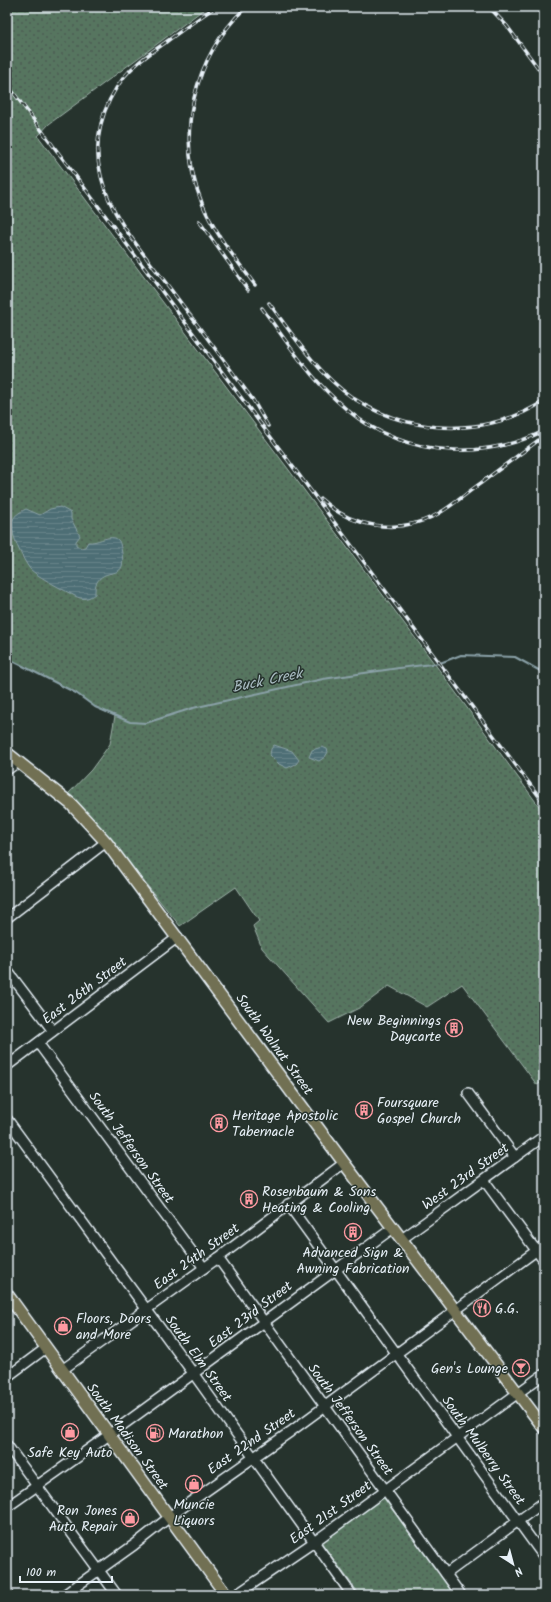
<svg xmlns="http://www.w3.org/2000/svg" width="551" height="1602" font-family="Kalam,sans-serif">
	<style>
		.green { fill: url(#green-dots); stroke: #9fb3ab }
		.water { fill: url(#water-rules); stroke: #8ba2a9 }
		.lines { fill: none; stroke-linecap: round; stroke-linejoin: round }
		.stream { stroke: #8ba2a9; stroke-width: 2 }
		.minor-casing { stroke: #e8f1f8; stroke-width: 12 }
		.major-casing { stroke: #e8f1f8; stroke-width: 14 }
		.minor { stroke: #26332d; stroke-width: 9 }
		.major { stroke: #716f52; stroke-width: 11 }
		.rail-casing { stroke: #e8f1f8; stroke-width: 3.5 }
		.rail { stroke: #26332d; stroke-width: 2; stroke-dasharray: 6; stroke-linecap: butt }
		.labels { text-anchor: middle; stroke-width: 3; stroke-linejoin: round; paint-order: stroke }
		.street-label { font-size: 14px; fill: #e8f1f8; stroke: #26332d }
		.poi-label { font-size: 14px; fill: #e8f1f8; stroke: #26332d; text-anchor: start }
		.water-label { font-size: 15px; font-style: italic; fill: #aabdc3; stroke: #26332d }
	</style>
	<defs>
		<pattern id="green-dots" width="8" height="8" patternUnits="userSpaceOnUse"><rect width="8" height="8" fill="#56755e"/><path d="M2 2h.1M6 6h.1" fill="none" stroke="#4d5c53" stroke-width="1.8" stroke-linecap="round"/></pattern>
		<pattern id="water-rules" width="6" height="5" patternUnits="userSpaceOnUse"><rect width="6" height="5" fill="#4d6e74"/><path d="M0 2.5h6" fill="none" stroke="#678389"/></pattern>
	</defs>
	<rect width="100%" height="100%" fill="#26332d"/>
	<filter id="ink" filterUnits="userSpaceOnUse"><feTurbulence type="fractalNoise" baseFrequency=".025" numOctaves="2"/><feDisplacementMap in="SourceGraphic" scale="8" xChannelSelector="R" yChannelSelector="G"/><feConvolveMatrix kernelMatrix="1 2 1 2 8 2 1 2 1" color-interpolation-filters="sRGB"/></filter>
	<g filter="url(#ink)">
		<g class="green">
			<polygon points="7,7 207,7 49,124 38,136 443,675 544,813 544,1081 537,1085 462,984 427,1007 389,986 361,1007 329,1023 262,948 253,926 259,921 236,887 180,926 93,819 68,794 91,770 110,744 115,716 95,707 76,693 7,658"/>
			<polygon points="383,1497 454,1595 360,1595 321,1542"/>
		</g>
		<g class="water">
			<path d="M 60,507 L 71,513 L 71,519 L 80,536 L 76,541 L 76,545 L 81,548 L 85,547 L 88,542 C 98,543 105,536 115,538 C 120,540 120,544 121,548 C 129,584 107,565 97,582 C 95,585 95,590 95,594 C 88,599 83,600 75,596 C 64,590 38,577 30,569 C 23,560 11,535 12,524 C 12,516 20,512 26,509 L 40,515 L 50,509 Z"/>
			<polygon points="274,745 292,751 299,760 296,764 287,768 279,764 270,755 271,749"/>
			<polygon points="322,747 327,749 328,752 325,757 319,761 309,757 312,750"/>
		</g>
		<g class="lines">
			<polyline class="stream" points="7,658 76,693 95,707 130,722 146,723 193,708 323,679 399,668 440,663 461,655 515,657 544,673"/>
			<g class="minor-casing">
				<g id="minor">
					<polyline points="7,770 18,762"/>
					<polyline points="7,918 106,842"/>
					<polyline points="7,970 53,1031"/>
					<polyline points="38,1043 204,1268"/>
					<polyline points="7,1066 178,937"/>
					<polyline points="468,1093 515,1157"/>
					<polyline points="7,1119 193,1373 352,1595"/>
					<polyline points="484,1180 544,1261"/>
					<polyline points="288,1204 544,1557"/>
					<polyline points="402,1239 544,1136"/>
					<polyline points="218,1258 461,1595"/>
					<polyline points="62,1370 218,1258 344,1163"/>
					<polyline points="7,1377 46,1348"/>
					<polyline points="7,1445 117,1595"/>
					<polyline points="7,1507 109,1435 393,1228"/>
					<polyline points="446,1574 544,1502"/>
					<polyline points="7,1594 8,1595"/>
					<polyline points="64,1595 134,1545 176,1512 290,1432 544,1245"/>
					<polyline points="236,1595 314,1542 544,1374"/>
				</g>
			</g>
			<g class="major-casing">
				<g id="major">
					<polyline points="7,753 71,804 106,842 344,1163 544,1428"/>
					<polyline points="7,1294 226,1595"/>
				</g>
			</g>
			<use href="#minor" class="minor"/>
			<use href="#major" class="major"/>
			<g class="rail-casing">
				<g id="rail">
					<path d="M 215,7 C 198,19 182,30 166,42 C 151,53 135,63 124,77 C 102,105 92,142 101,176 C 110,215 139,248 163,279 C 193,319 223,359 253,400 L 268,426"/>
					<path d="M 246,7 C 194,57 174,135 202,203 C 214,233 236,259 255,285"/>
					<polyline points="489,7 507,26 544,76"/>
					<polyline points="7,84 544,803"/>
					<polyline points="199,221 248,290"/>
					<path d="M 269,303 C 289,330 308,358 332,381 C 387,434 480,443 544,401"/>
					<path d="M 262,308 C 285,339 307,374 336,400 C 393,455 474,464 544,431"/>
					<path d="M 321,499 C 351,527 396,535 434,516 C 450,508 465,494 481,483 C 502,467 523,452 544,436"/>
				</g>
			</g>
			<use href="#rail" class="rail"/>
		</g>
	</g>
	<defs>
		<g id="building-ring" transform="scale(0.9)"><circle r="9.5" fill="#26332d" stroke="#ff9aa2" stroke-width="1.5"/><path d="M-4-6H4V6H1V3H-1V6H-4ZM-2.5-4.3h1.7v1.8h-1.7ZM.8-4.3h1.7v1.8H.8ZM-2.5-1h1.7V.8h-1.7ZM.8-1h1.7V.8H.8Z" fill="#ff9aa2"/></g>
		<g id="restaurant-ring" transform="scale(0.9)"><circle r="9.5" fill="#26332d" stroke="#ff9aa2" stroke-width="1.5"/><path d="M-5-6h1v4h1v-4h1v4h1v-4h1v5L-1.5 .5V6h-2V.5L-5-1ZM5-6V6H3V1.5H1.5Q1.5-4 5-6Z" fill="#ff9aa2"/></g>
		<g id="shop-ring" transform="scale(0.9)"><circle r="9.5" fill="#26332d" stroke="#ff9aa2" stroke-width="1.5"/><path d="M-5-2.5h2.3a2.7 3.5 0 0 1 5.4 0H5L5.5 6h-11ZM-1.5-2.5h3a1.5 2.3 0 0 0-3 0Z" fill="#ff9aa2"/></g>
		<g id="bar-ring" transform="scale(0.9)"><circle r="9.5" fill="#26332d" stroke="#ff9aa2" stroke-width="1.5"/><path d="M-6-5H6L.8 .8V4.5H3.5V6h-7V4.5H-.8V.8Z" fill="#ff9aa2"/></g>
		<g id="fuel-ring" transform="scale(0.9)"><circle r="9.5" fill="#26332d" stroke="#ff9aa2" stroke-width="1.5"/><path d="M-5.5-6h7V0h2V4h1.3V-2.5L3-4.5l.8-.8L6-3V5H2.5V1h-1V6h-7ZM-4.2-4.7v3.2H.2V-4.7Z" fill="#ff9aa2"/></g>
	</defs>
	<g fill-rule="evenodd">
		<use href="#building-ring" x="454" y="1028"/>
		<use href="#building-ring" x="364" y="1110"/>
		<use href="#building-ring" x="219" y="1123"/>
		<use href="#building-ring" x="249" y="1199"/>
		<use href="#building-ring" x="353" y="1232"/>
		<use href="#restaurant-ring" x="482" y="1308"/>
		<use href="#shop-ring" x="63" y="1326"/>
		<use href="#bar-ring" x="521" y="1368"/>
		<use href="#shop-ring" x="70" y="1432"/>
		<use href="#fuel-ring" x="155" y="1433"/>
		<use href="#shop-ring" x="194" y="1484"/>
		<use href="#shop-ring" x="130" y="1518"/>
	</g>
	<g class="labels">
		<g class="street-label">
			<text transform="translate(84 990) rotate(-37)" y="5">East 26th Street</text>
			<text transform="translate(275 1044) rotate(54)" y="5">South Walnut Street</text>
			<text transform="translate(132 1147) rotate(54)" y="5">South Jefferson Street</text>
			<text transform="translate(465 1176) rotate(-36)" y="5">West 23rd Street</text>
			<text transform="translate(196 1256) rotate(-36)" y="5">East 24th Street</text>
			<text transform="translate(250 1314) rotate(-37)" y="5">East 23rd Street</text>
			<text transform="translate(199 1358) rotate(54)" y="5">South Elm Street</text>
			<text transform="translate(351 1419) rotate(54)" y="5">South Jefferson Street</text>
			<text transform="translate(128 1436) rotate(54)" y="5">South Madison Street</text>
			<text transform="translate(251 1441) rotate(-35)" y="5">East 22nd Street</text>
			<text transform="translate(484 1450) rotate(54)" y="5">South Mulberry Street</text>
			<text transform="translate(330 1512) rotate(-36)" y="5">East 21st Street</text>
		</g>
		<g class="poi-label">
			<text x="441" y="1025" text-anchor="end">New Beginnings<tspan x="441" dy="16">Daycarte</tspan></text>
			<text x="377" y="1107">Foursquare<tspan x="377" dy="16">Gospel Church</tspan></text>
			<text x="232" y="1120">Heritage Apostolic<tspan x="232" dy="16">Tabernacle</tspan></text>
			<text x="262" y="1196">Rosenbaum &amp; Sons<tspan x="262" dy="16">Heating &amp; Cooling</tspan></text>
			<text x="353" y="1257" text-anchor="middle">Advanced Sign &amp;<tspan x="353" dy="16">Awning Fabrication</tspan></text>
			<text x="495" y="1313">G.G.</text>
			<text x="76" y="1323">Floors, Doors<tspan x="76" dy="16">and More</tspan></text>
			<text x="508" y="1373" text-anchor="end">Gen's Lounge</text>
			<text x="168" y="1438">Marathon</text>
			<text x="70" y="1457" text-anchor="middle">Safe Key Auto</text>
			<text x="194" y="1509" text-anchor="middle">Muncie<tspan x="194" dy="16">Liquors</tspan></text>
			<text x="117" y="1515" text-anchor="end">Ron Jones<tspan x="117" dy="16">Auto Repair</tspan></text>
		</g>
		<g class="water-label">
			<text transform="translate(267 680) rotate(-12)" y="5">Buck Creek</text>
		</g>
	</g>
	<rect width="551" height="1602" fill="none" stroke="#26332d" stroke-width="24"/>
	<rect x="12" y="12" width="527" height="1578" fill="none" stroke="#e8f1f8" stroke-width="1.5" filter="url(#ink)"/>
	<g transform="translate(513 1564) rotate(144)" stroke="#26332d" stroke-width="3" paint-order="stroke">
	<path d="M0-3L7 15L0 10L-7 15Z" fill="#e8f1f8"/>
	<text y="-6" font-size="11" font-weight="bold" text-anchor="middle" fill="#e8f1f8">N</text>
	</g>
	<path d="M20 1576v6h92v-6" fill="none" stroke="#e8f1f8" stroke-width="2"/>
	<text x="26" y="1576" font-size="12" fill="#e8f1f8" stroke="#26332d" stroke-width="3" paint-order="stroke">100 m</text>
</svg>
